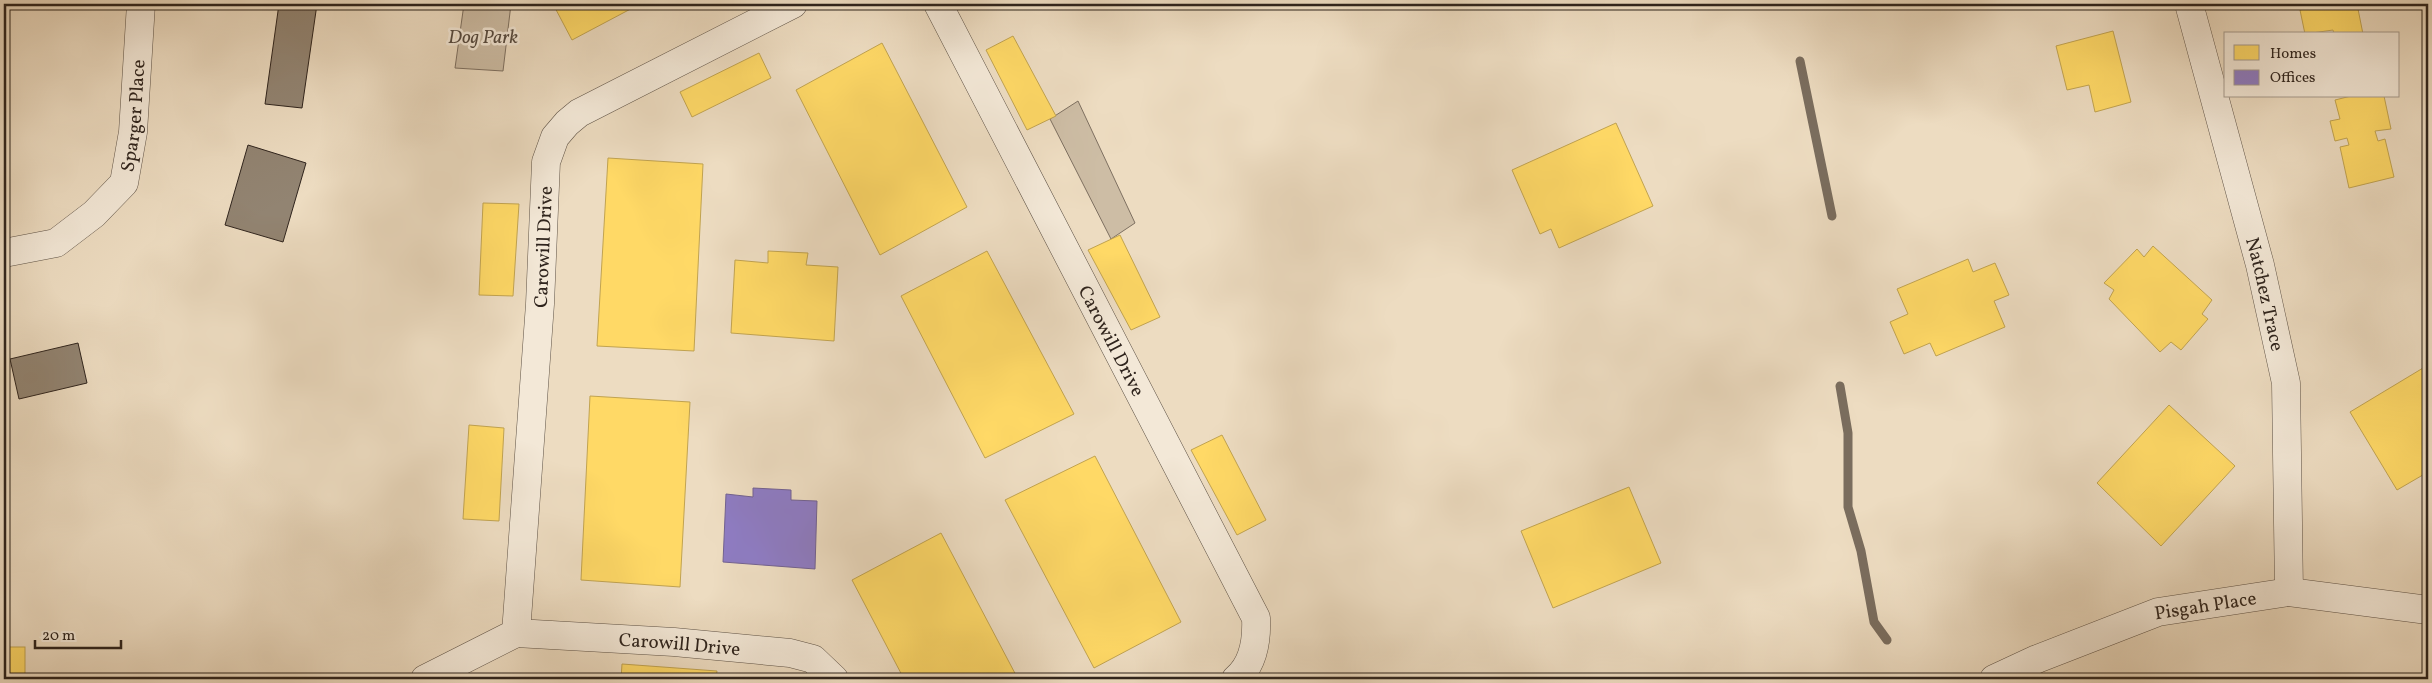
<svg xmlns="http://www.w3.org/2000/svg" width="2432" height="683" font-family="Vollkorn,serif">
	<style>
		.green { fill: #cdbda5; stroke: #7e7061 }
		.homes { fill: #ffd966; stroke: #c1a350 }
		.offices { fill: #8e7cc3; stroke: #726291 }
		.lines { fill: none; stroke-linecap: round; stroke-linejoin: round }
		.stream { stroke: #7a6d5e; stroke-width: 9 }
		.building { fill: #928472; stroke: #2f241d }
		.minor-casing { stroke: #5e5246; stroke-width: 29 }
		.minor { stroke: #f3e8d7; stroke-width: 28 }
		.labels { text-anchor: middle; stroke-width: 5; stroke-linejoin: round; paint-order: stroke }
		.park-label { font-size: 19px; font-style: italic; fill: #564a3f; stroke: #f3e8d7 }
		.street-label { font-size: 19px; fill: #2f241d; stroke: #f3e8d7 }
	</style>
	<rect width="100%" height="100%" fill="#eddcc1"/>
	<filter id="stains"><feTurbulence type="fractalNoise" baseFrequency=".004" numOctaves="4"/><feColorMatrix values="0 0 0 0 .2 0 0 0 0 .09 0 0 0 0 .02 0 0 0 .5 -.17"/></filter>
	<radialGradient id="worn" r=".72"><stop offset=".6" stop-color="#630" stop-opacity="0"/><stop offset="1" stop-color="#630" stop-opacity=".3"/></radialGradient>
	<g class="green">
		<polygon points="464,4 511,4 503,71 455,68"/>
		<polygon points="1078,101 1135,223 1111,239 1050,119"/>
	</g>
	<g class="homes">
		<polygon points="553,4 640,4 572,40"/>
		<polygon points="2326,4 2357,4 2363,34 2334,34 2333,30 2305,34 2300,10"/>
		<polygon points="2113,31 2131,102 2095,112 2089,85 2067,90 2056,46"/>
		<polygon points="1013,36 1056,116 1027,130 986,50"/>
		<polygon points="882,43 967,207 880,255 796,90"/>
		<polygon points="759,53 771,78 692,117 680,92"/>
		<polygon points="2351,96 2384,96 2391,129 2375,131 2378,141 2385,139 2394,177 2349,188 2340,147 2349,145 2347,138 2335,141 2330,121 2340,119 2335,100"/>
		<polygon points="1616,123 1653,206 1559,248 1551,229 1540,234 1512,170"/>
		<polygon points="608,158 703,164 694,351 597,346"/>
		<polygon points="483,203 519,204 513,296 479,295"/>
		<polygon points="1120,235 1160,317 1131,330 1088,250"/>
		<polygon points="2153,246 2212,300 2202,314 2208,319 2181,350 2171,342 2160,352 2109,299 2114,290 2104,283 2137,249 2144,257"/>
		<polygon points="768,251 808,253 806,265 838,267 834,341 731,333 735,260 768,263"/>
		<polygon points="987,251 1074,414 985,458 901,296"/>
		<polygon points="1968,259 1973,272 1995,263 2009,295 1994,301 2005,327 1936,356 1930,343 1904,354 1890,322 1908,314 1897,289"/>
		<polygon points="2428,365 2428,472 2397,490 2350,412"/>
		<polygon points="590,396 690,402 680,587 581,580"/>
		<polygon points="2169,405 2235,466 2161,546 2097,483"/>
		<polygon points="469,425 504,428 499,521 463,519"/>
		<polygon points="1222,435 1266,520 1237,535 1191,450"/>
		<polygon points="1095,456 1181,622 1094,668 1005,500"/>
		<polygon points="1629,487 1661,563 1553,608 1521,531"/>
		<polygon points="941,533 1018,679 904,679 852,580"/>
		<rect x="4" y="647" width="21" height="32"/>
		<polygon points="622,664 717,671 716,679 621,679"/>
	</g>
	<polygon class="offices" points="753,488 791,490 791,500 817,501 815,569 723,562 726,494 753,497"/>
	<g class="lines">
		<g class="stream">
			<polyline points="1800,61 1832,216"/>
			<polyline points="1840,386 1848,433 1848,507 1861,551 1874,622 1887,640"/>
		</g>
	</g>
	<g class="building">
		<polygon points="279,4 317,4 302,108 265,104"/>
		<polygon points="248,145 306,163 283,242 225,225"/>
		<polygon points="78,343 87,383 19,399 10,359"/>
	</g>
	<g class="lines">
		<g class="minor-casing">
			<g id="minor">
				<path id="s1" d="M 938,4 L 1256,618 C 1257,640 1254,664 1236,679"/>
				<path id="s2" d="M 2189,4 L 2260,265 L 2286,383 L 2289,592"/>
				<path id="s3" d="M 4,253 L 56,243 L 94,214 L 124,183 L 133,132 L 141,4"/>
				<path id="s4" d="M 516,633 L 674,642 L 790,653 L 813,659 L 834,679"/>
				<path id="s5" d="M 425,679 L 516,633 L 540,304 L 546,162 L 555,137 L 567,123 L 579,113 L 793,4"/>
				<path id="s6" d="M 1994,679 L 2037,659 L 2158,612 L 2289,592 L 2428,610"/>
			</g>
		</g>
		<use href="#minor" class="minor"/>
	</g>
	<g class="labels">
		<g class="park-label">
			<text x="483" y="43">Dog Park</text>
		</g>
		<g class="street-label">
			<text dy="7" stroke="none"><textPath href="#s3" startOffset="212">Sparger Place</textPath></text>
			<text dy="7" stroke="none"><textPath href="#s5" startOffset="489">Carowill Drive</textPath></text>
			<text dy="7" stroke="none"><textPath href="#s2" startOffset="300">Natchez Trace</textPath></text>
			<text dy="7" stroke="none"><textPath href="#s1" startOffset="379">Carowill Drive</textPath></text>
			<text dy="7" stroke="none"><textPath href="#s6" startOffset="225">Pisgah Place</textPath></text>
			<text dy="7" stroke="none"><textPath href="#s4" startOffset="164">Carowill Drive</textPath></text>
		</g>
	</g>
	<rect width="2432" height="683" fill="none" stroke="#eddcc1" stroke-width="20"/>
	<rect x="5" y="5" width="2422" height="673" fill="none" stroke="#2f241d" stroke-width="2.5"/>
	<rect x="10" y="10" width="2412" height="663" fill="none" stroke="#2f241d"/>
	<rect x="2224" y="32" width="175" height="65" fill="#f3e8d7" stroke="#a59a8d"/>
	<rect x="2234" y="45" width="25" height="15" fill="#ffd966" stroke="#a59a8d"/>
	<text x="2270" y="58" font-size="15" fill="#2f241d">Homes</text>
	<rect x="2234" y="70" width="25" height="15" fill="#8e7cc3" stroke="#a59a8d"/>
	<text x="2270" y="82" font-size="15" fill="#2f241d">Offices</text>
	<path d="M35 640v8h86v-8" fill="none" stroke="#2f241d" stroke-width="2.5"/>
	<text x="42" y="640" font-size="15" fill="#2f241d" stroke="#f3e8d7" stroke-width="4" paint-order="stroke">20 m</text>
	<rect width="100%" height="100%" filter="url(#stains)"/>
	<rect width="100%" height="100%" fill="url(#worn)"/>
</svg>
